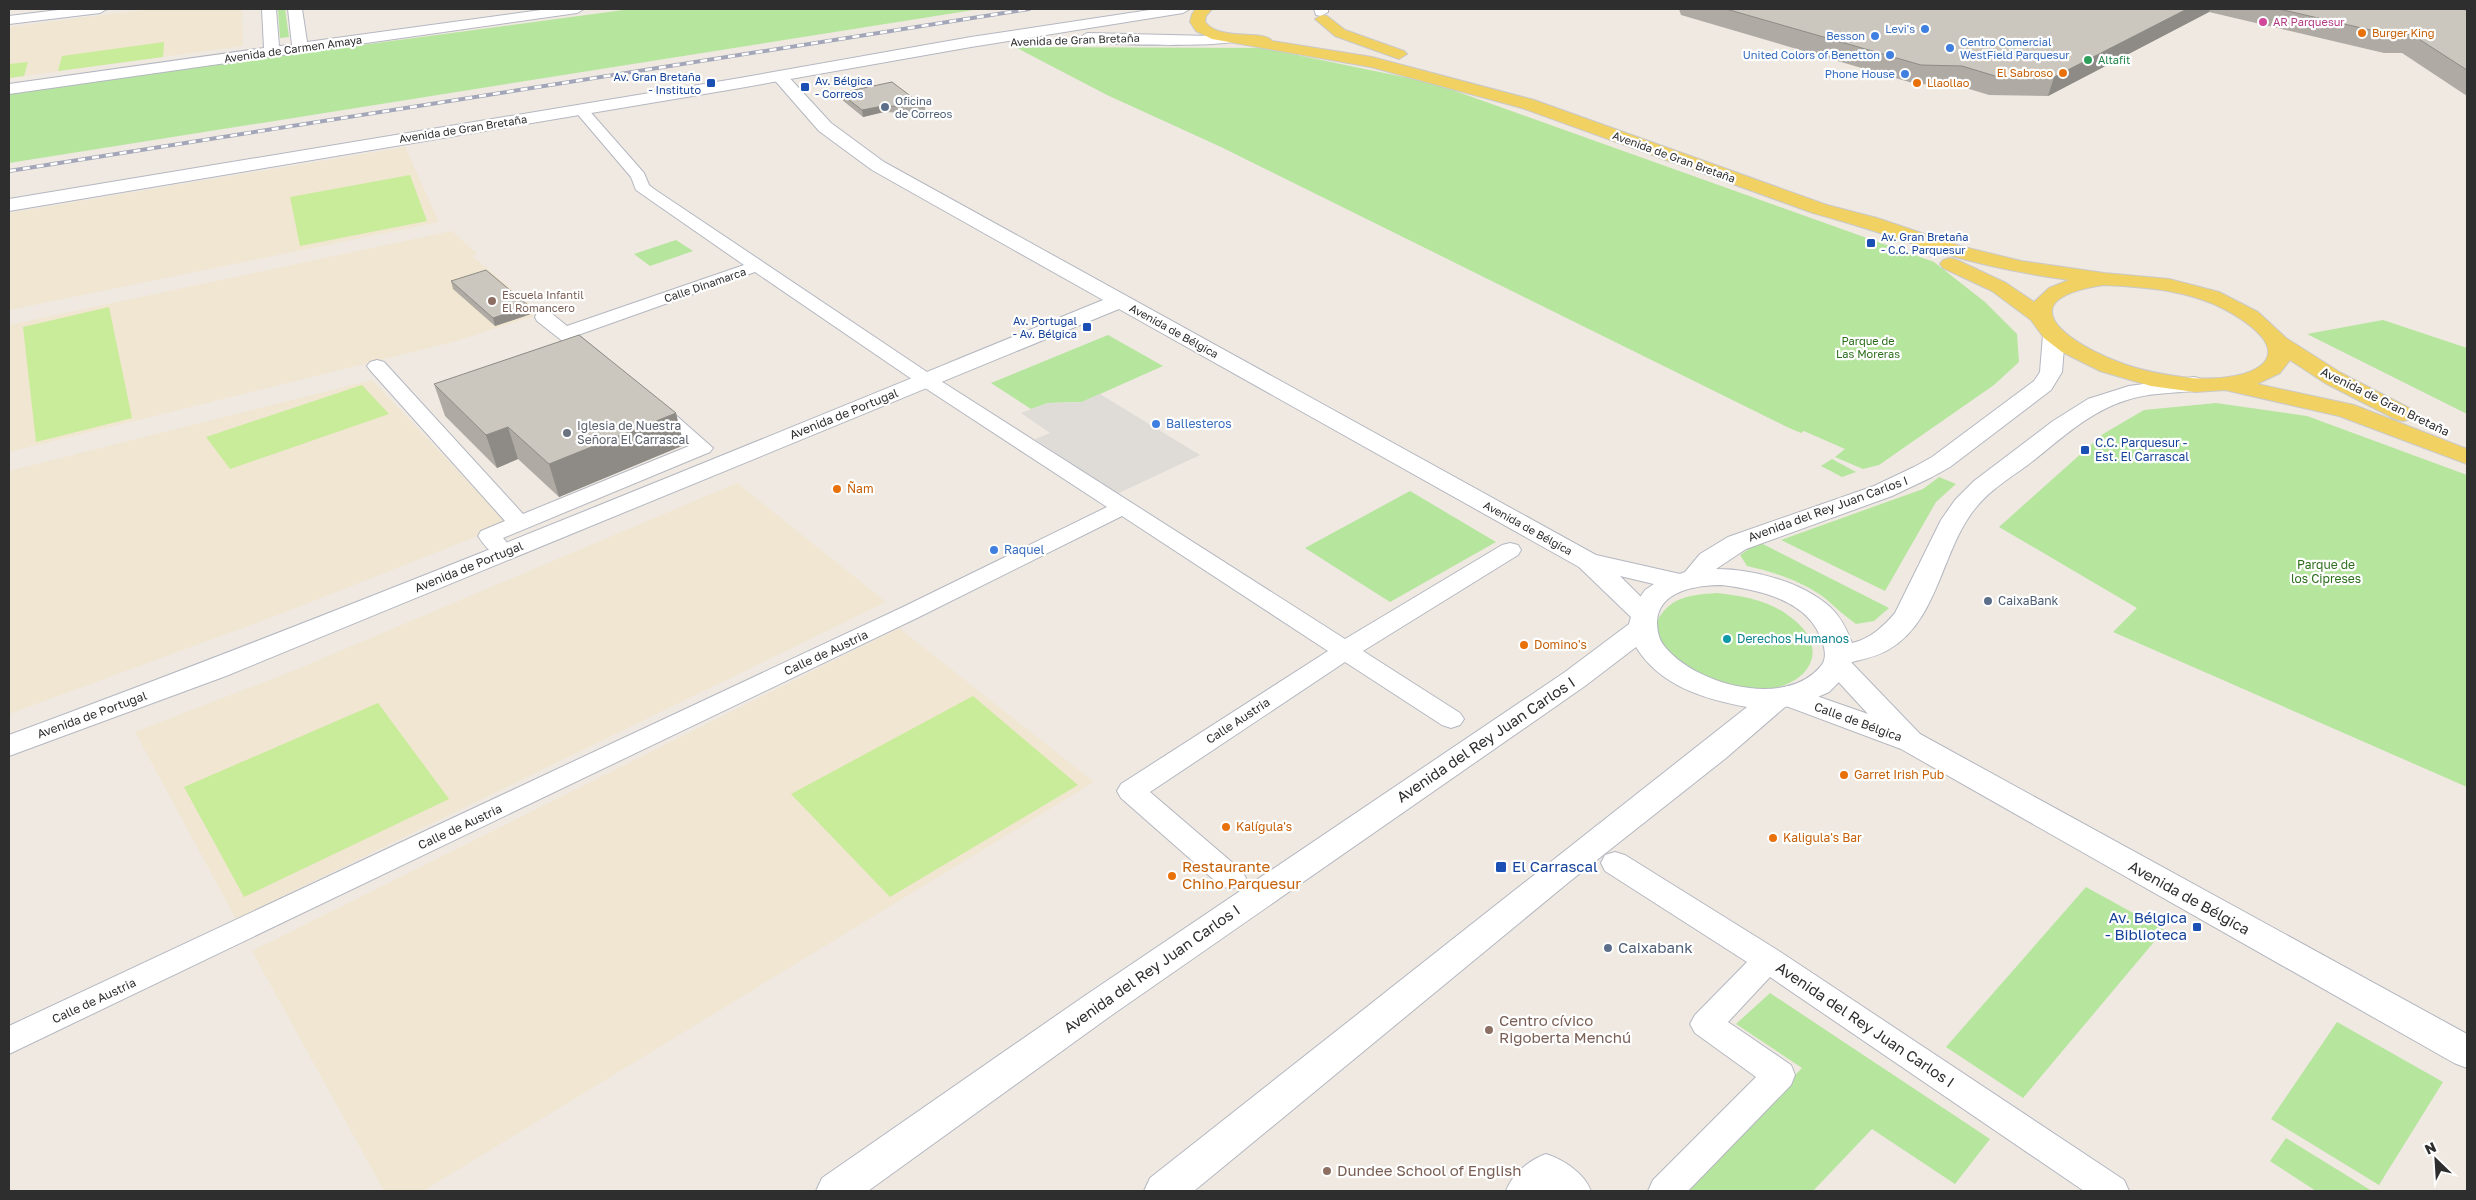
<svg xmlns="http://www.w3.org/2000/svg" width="2476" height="1200" font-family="'Golos Text',sans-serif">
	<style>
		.education { fill: #f0e6d1 }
		.green { fill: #b6e59e }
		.pitch { fill: #c9ec9a }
		.plaza { fill: #dfdcd8 }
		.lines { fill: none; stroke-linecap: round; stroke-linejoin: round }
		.pedestrian-casing { stroke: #b4b7c1; stroke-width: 2 }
		.minor-casing { stroke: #b4b7c1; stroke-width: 2 }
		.tertiary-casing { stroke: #b4b7c1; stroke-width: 2 }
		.secondary-casing { stroke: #b4b7c1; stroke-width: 2 }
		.primary-casing { stroke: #c9c9c9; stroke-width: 2 }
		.pedestrian { fill: #fff; fill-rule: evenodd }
		.minor { fill: #fff; fill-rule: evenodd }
		.tertiary { fill: #fff; fill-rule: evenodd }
		.secondary { fill: #fff; fill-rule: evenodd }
		.primary { fill: #f2d163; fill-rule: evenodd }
		.rail-casing { stroke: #a3a6b8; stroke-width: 4 }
		.rail { stroke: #fff; stroke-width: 2.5; stroke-dasharray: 7; stroke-linecap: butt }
		.wall { fill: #afaba4 }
		.shaded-wall { fill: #8e8b86 }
		.building { fill: #cbc7bf; stroke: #8e8b86 }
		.hotel-dot { fill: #d1479c; stroke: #fff; stroke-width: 2 }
		.shop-dot { fill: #3f7fe0; stroke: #fff; stroke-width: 2 }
		.food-dot { fill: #e8710a; stroke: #fff; stroke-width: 2 }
		.leisure-dot { fill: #2e9e5b; stroke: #fff; stroke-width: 2 }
		.transit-dot { fill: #1a4fb4; stroke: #fff; stroke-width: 2 }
		.service-dot { fill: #5c6f8a; stroke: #fff; stroke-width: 2 }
		.education-dot { fill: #8d6e63; stroke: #fff; stroke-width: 2 }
		.worship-dot { fill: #6b7280; stroke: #fff; stroke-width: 2 }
		.culture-dot { fill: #0f9aa8; stroke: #fff; stroke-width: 2 }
		.labels { text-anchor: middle; stroke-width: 4.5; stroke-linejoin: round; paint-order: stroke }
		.far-hotel-label { font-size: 11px; fill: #b23c85; stroke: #fff; text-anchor: start }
		.far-shop-label { font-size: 11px; fill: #366cbe; stroke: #fff; text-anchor: end }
		.far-food-label { font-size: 11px; fill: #c56008; stroke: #fff; text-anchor: start }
		.far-street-label { font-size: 11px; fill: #2e2e2e; stroke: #fff }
		.far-leisure-label { font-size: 11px; fill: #27864d; stroke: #fff; text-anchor: start }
		.far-transit-label { font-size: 11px; fill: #164399; stroke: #fff; text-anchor: end }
		.far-service-label { font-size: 11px; fill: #4e5e75; stroke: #fff; text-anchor: start }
		.far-education-label { font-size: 11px; fill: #785e54; stroke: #fff; text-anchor: start }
		.far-park-label { font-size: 11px; fill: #2c6e1b; stroke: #fff }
		.street-label { font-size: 12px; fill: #2e2e2e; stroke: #fff }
		.shop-label { font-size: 12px; fill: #366cbe; stroke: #fff; text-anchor: start }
		.worship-label { font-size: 12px; fill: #5b616d; stroke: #fff; text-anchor: start }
		.transit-label { font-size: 12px; fill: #164399; stroke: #fff; text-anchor: start }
		.food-label { font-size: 12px; fill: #c56008; stroke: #fff; text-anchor: start }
		.park-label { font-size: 12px; fill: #2c6e1b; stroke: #fff }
		.service-label { font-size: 12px; fill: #4e5e75; stroke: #fff; text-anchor: start }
		.culture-label { font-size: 12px; fill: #0d838f; stroke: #fff; text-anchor: start }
		.near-street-label { font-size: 15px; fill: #2e2e2e; stroke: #fff }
		.near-food-label { font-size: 15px; fill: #c56008; stroke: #fff; text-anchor: start }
		.near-transit-label { font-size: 15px; fill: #164399; stroke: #fff; text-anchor: start }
		.near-service-label { font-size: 15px; fill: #4e5e75; stroke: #fff; text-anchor: start }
		.near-education-label { font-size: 15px; fill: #785e54; stroke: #fff; text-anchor: start }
	</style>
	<rect width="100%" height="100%" fill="#efe9e1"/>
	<g class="education">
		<polygon points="151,9 242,9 243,46 9,78 9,27"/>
		<polygon points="405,147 439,222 9,310 9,213"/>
		<polygon points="452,231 477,254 472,256 541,314 449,343 9,452 9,325"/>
		<polygon points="372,380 508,524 283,613 9,714 9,471"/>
		<polygon points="737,483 886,602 236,919 135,732 295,670"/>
		<polygon points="899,628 1094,782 423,1191 384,1191 252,951"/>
	</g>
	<g class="green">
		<polygon points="278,9 285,9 289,37 280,38"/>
		<polygon points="631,9 980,9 9,163 9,92"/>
		<polygon points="1015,47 1263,48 1433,83 1934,262 1985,302 2017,334 2019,362 1994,385 1879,465 1863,469 1835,457 1845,449 1804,431 1801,433 1787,427 1221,147 1107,95"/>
		<polygon points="676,240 693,251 650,266 634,254"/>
		<polygon points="2383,320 2467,348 2467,414 2307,334"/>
		<polygon points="1108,335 1163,366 1082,402 1048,403 1031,409 991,383"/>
		<polygon points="2216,403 2307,416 2467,475 2467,787 2113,632 2137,608 1999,527 2103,434 2144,410"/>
		<polygon points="1832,459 1856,472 1842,477 1821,466"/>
		<polygon points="1939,477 1956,484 1936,502 1885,591 1781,540 1923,489"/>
		<polygon points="1410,491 1496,542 1390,602 1305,548"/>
		<path d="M 1759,542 L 1889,608 L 1874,621 L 1856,624 C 1845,616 1836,608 1826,599 C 1804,582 1774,572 1747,566 L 1740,555 Z"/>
		<path d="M 1717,593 C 1743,596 1768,600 1789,616 C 1829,644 1815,681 1770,689 C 1759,691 1743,693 1732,689 C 1710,682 1687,668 1666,658 L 1654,627 C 1667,597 1688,595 1717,593 Z"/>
		<polygon points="2086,887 2164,930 2023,1098 1946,1047"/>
		<polygon points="1770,993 1990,1139 1955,1184 1872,1129 1813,1191 1684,1191 1802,1068 1736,1024"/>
		<polygon points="2337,1022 2443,1082 2379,1185 2271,1119"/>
		<polygon points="2286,1138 2372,1191 2316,1191 2270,1161"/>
	</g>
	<g class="pitch">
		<polygon points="164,42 163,57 58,71 62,56"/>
		<polygon points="28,62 24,76 9,78 9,64"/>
		<polygon points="410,175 427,221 300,246 290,197"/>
		<polygon points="109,307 132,418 36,442 23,327"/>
		<polygon points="362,385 389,414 230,469 206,437"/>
		<polygon points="973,696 1078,785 890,897 791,794"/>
		<polygon points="378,703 449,799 244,897 184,787"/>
	</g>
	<polygon class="plaza" points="1100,394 1200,455 1117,494 1035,439 1050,433 1021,413 1048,403 1082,402"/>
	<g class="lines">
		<g class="pedestrian-casing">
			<g id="pedestrian">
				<polygon points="581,106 586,107 644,173 649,185 654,189 933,376 1345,639 1502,545 1510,543 1518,545 1521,550 1518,555 1363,651 1460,713 1464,719 1460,725 1451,728 1442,725 1345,662 1150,792 1241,870 1246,878 1241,886 1231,889 1221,886 1121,798 1117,791 1121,784 1328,651 1122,516 919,617 9,1054 9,1026 903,607 1107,507 919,384 755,272 578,335 606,358 603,362 589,362 537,321 535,317 537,313 551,313 567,326 744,265 636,190 631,177 574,110"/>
				<path d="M 377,360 L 384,362 L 523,514 L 689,446 L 649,412 L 646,408 L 649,404 L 656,402 L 663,404 L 713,448 L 710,452 L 503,538 L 515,552 L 512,557 C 496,561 487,549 478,536 L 481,531 L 505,521 L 370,370 L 367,366 L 370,362 Z"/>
				<polygon points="1615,852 1625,855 1779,951 2124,1180 2129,1191 2084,1191 1770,977 1728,1022 1791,1065 1795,1075 1791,1085 1688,1191 1648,1191 1653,1180 1756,1077 1695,1033 1690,1024 1695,1015 1747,962 1605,871 1601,863 1605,855"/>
				<path d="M 1546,1154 C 1564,1160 1584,1173 1591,1191 L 1506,1191 C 1512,1174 1529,1160 1546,1154 Z"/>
			</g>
		</g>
		<g class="minor-casing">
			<g id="minor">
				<polygon points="1314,9 1328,9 1328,12 1321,16 1316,15"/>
				<path d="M 779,71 L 785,73 L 831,123 L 884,162 L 1596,555 L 1689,576 L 1693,582 L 1689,588 L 1679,590 L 1620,576 L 1657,613 L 1653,619 L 1643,622 L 1633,619 L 1579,567 L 1119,309 L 226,676 L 9,756 L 9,735 C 377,599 740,448 1103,300 L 872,170 L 819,131 L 771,76 Z"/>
				<polygon points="1837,656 1847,658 1920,734 2467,1034 2467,1068 2454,1063 1901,749 1778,703 1773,696 1778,689 1788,686 1868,714 1823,665 1827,658"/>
			</g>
		</g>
		<g class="tertiary-casing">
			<g id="tertiary">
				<polygon points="262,9 276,9 279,46 292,45 288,9 302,9 307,42 548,9 584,9 577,13 9,94 9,84 264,48"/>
				<polygon points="1156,9 1190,9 1183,13 971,47 740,88 9,211 9,199 740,78 971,37"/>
				<path d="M 1087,33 L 1210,36 L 1234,34 L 1242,39 C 1235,48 1099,45 1082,41 L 1079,38 Z"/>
			</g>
		</g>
		<g class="secondary-casing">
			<g id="secondary">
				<polygon points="66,9 107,9 100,13 9,24 9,16"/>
				<path d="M 2054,328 L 2062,330 L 2065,335 L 2062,372 L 2051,390 L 1950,467 L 1932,477 L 1892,496 L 1746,549 L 1716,569 C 1754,569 1802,582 1830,607 C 1841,617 1847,630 1852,643 C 1870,639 1883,627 1895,613 L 1941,520 L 1955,500 L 1974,481 L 2053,421 L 2088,399 L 2129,386 L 2194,377 L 2202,379 L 2205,384 L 2202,389 L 2194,391 C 2172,393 2148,393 2127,400 C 2088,412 2060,440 2029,464 C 2010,478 1988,491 1974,510 C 1941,552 1938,622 1888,650 C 1878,656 1864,659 1852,662 L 1844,677 L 1829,692 L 1809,701 L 1785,707 L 1726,758 L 1569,882 L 1194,1191 L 1144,1191 L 1150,1178 L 1747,707 C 1704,699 1660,686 1636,647 L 1585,686 L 1109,1017 L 868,1191 L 816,1191 L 822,1178 L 1083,997 L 1565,672 L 1629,624 L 1634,606 L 1645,590 L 1657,582 L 1685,572 L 1700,554 L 1728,537 L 1874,486 L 1914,467 L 1932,457 L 2034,381 L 2040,372 L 2043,335 L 2046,330 ZM 1722,585 C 1759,590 1809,600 1822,641 C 1825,648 1827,659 1821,666 C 1786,709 1696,685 1665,647 C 1659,640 1657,631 1657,622 C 1658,590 1698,585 1722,585 Z"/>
			</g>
		</g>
		<g class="primary-casing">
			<g id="primary">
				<path d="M 1196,9 L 1212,9 L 1206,16 L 1205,22 C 1221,42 1264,29 1272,41 L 1372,57 L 1534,100 L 1827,205 L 1877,218 L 1960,246 L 2021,261 L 2104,273 L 2169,279 L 2219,292 L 2258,312 L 2286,338 L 2341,373 L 2411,409 L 2415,414 L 2411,419 L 2403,421 L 2395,419 L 2325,383 L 2290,360 L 2280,373 L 2257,384 L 2354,405 L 2467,449 L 2467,464 L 2339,416 L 2225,390 L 2195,392 L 2151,386 L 2100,371 L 2062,352 L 2044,338 L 2031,320 L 1992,291 L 1943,268 L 1940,264 L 1943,260 L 1950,258 L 1957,260 L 2006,283 L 2034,302 L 2049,288 L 2069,280 C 2027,274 1985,266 1945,254 C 1901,240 1858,225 1813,213 L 1522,108 L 1371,67 L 1212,39 L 1196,31 L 1190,22 L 1192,14 ZM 2104,285 C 2145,287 2189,290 2226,310 C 2309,356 2255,383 2190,378 C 2165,375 2140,371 2116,361 C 2063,340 2009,299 2104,285 Z"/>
				<polygon points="1322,15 1327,16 1345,30 1404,51 1407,54 1399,59 1335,36 1315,19"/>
			</g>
		</g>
		<use href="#pedestrian" class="pedestrian"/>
		<use href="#minor" class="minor"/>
		<use href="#tertiary" class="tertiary"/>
		<use href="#secondary" class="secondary"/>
		<use href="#primary" class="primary"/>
		<g class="rail-casing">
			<polyline id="rail" points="9,171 1029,9"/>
		</g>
		<use href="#rail" class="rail"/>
	</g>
	<g class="wall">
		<polygon points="1679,9 2467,9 2467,96 2402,53 2384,53 2209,12 2048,96 1989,95 1956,85 1916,84 1681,15"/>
		<polygon points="840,93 925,107 926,114 884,112 863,117 841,99"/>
		<polygon points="451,281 529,306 531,314 495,326 453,289"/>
		<polygon points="434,384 684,445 559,497 518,459 497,468 445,416"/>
	</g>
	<g class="shaded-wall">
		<polygon points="2187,9 2210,9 2209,12 2048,96 2054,77"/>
		<polygon points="883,106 884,112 863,117 862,110"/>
		<polygon points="529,306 531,314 495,326 493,318"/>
		<polygon points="676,413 684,445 559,497 549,464"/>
		<polygon points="508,427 518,459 497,468 486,435"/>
	</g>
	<g class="building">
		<polygon points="1726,9 2187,9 2054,77 1995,76 1962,66 1921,65"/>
		<polygon points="2279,9 2460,9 2467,10 2467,70 2411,34 2392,35"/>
		<polygon points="892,82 925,107 883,106 862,110 840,93"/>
		<polygon points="486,270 529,306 493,318 451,281"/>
		<polygon points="579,335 676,413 549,464 508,427 486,435 434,384"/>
	</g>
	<circle class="hotel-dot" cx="2263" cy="22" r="5"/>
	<g class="shop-dot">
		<circle cx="1925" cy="29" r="5"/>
		<circle cx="1875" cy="36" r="5"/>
		<circle cx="1950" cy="48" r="5"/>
		<circle cx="1890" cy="55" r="5"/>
		<circle cx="1905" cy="74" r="5"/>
		<circle cx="1156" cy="424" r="5"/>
		<circle cx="994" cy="550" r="5"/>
	</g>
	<g class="food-dot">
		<circle cx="2362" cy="33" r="5"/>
		<circle cx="2063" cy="73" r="5"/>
		<circle cx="1917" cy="83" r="5"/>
		<circle cx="837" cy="489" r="5"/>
		<circle cx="1524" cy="645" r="5"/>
		<circle cx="1844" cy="775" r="5"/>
		<circle cx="1226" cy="827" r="5"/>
		<circle cx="1773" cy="838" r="5"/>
		<circle cx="1172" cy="876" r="5"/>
	</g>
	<circle class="leisure-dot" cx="2088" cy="60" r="5"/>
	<g class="transit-dot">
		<rect x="706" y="78" width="10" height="10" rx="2.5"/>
		<rect x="800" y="82" width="10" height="10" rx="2.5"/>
		<rect x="1866" y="238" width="10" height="10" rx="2.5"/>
		<rect x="1082" y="322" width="10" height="10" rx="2.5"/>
		<rect x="2080" y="445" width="10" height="10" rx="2.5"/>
		<rect x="1495" y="861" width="12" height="12" rx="2.5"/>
		<rect x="2192" y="922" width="10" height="10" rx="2.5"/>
	</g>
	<g class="service-dot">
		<circle cx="885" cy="107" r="5"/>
		<circle cx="1988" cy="601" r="5"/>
		<circle cx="1608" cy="948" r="5"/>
	</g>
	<g class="education-dot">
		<circle cx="492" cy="301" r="5"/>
		<circle cx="1489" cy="1030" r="5"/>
		<circle cx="1327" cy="1171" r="5"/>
	</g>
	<circle class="worship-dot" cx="567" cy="433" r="5"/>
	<circle class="culture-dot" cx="1727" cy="639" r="5"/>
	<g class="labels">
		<g class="far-hotel-label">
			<text x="2273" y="26">AR Parquesur</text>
		</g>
		<g class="far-shop-label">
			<text x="1915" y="33">Levi's</text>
			<text x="1865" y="40">Besson</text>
			<text x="1960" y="46" text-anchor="start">Centro Comercial<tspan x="1960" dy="13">WestField Parquesur</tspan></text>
			<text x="1880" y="59">United Colors of Benetton</text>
			<text x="1895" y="78">Phone House</text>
		</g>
		<g class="far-food-label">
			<text x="2372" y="37">Burger King</text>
			<text x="2053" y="77" text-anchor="end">El Sabroso</text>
			<text x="1927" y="87">Llaollao</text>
		</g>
		<g class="far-street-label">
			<text transform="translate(1075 40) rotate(-2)" y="4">Avenida de Gran Bretaña</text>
			<text transform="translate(293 49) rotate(-8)" y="4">Avenida de Carmen Amaya</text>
			<text transform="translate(463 129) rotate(-9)" y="4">Avenida de Gran Bretaña</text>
			<text transform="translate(1674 157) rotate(20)" y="4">Avenida de Gran Bretaña</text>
			<text transform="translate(705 285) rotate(-19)" y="4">Calle Dinamarca</text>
			<text transform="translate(1174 331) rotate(29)" y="4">Avenida de Bélgica</text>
			<text transform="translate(1528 528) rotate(29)" y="4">Avenida de Bélgica</text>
		</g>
		<g class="far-leisure-label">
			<text x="2098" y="64">Altafit</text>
		</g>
		<g class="far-transit-label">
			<text x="701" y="81">Av. Gran Bretaña<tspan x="701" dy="13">- Instituto</tspan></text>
			<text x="815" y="85" text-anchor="start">Av. Bélgica<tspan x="815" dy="13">- Correos</tspan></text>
			<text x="1881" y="241" text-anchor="start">Av. Gran Bretaña<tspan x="1881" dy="13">- C.C. Parquesur</tspan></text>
			<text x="1077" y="325">Av. Portugal<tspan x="1077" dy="13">- Av. Bélgica</tspan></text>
		</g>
		<g class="far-service-label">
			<text x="895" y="105">Oficina<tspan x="895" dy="13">de Correos</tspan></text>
		</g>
		<g class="far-education-label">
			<text x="502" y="299">Escuela Infantil<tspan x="502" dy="13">El Romancero</tspan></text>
		</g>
		<g class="far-park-label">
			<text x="1868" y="345">Parque de<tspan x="1868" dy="13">Las Moreras</tspan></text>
		</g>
		<g class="street-label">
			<text transform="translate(2385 402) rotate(26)" y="4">Avenida de Gran Bretaña</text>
			<text transform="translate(844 414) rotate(-22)" y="4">Avenida de Portugal</text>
			<text transform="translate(1828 509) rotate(-20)" y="4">Avenida del Rey Juan Carlos I</text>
			<text transform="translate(469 567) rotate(-22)" y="4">Avenida de Portugal</text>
			<text transform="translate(826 653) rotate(-25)" y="4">Calle de Austria</text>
			<text transform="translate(92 715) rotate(-20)" y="4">Avenida de Portugal</text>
			<text transform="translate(1238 721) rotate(-33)" y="4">Calle Austria</text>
			<text transform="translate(1858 722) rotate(20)" y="4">Calle de Bélgica</text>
			<text transform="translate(460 827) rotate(-25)" y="4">Calle de Austria</text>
			<text transform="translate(94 1001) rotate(-25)" y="4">Calle de Austria</text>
		</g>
		<g class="shop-label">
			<text x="1166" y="428">Ballesteros</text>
			<text x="1004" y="554">Raquel</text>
		</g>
		<g class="worship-label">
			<text x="577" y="430">Iglesia de Nuestra<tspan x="577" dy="14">Señora El Carrascal</tspan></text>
		</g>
		<g class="transit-label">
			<text x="2095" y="447">C.C. Parquesur -<tspan x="2095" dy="14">Est. El Carrascal</tspan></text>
		</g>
		<g class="food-label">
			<text x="847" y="493">Ñam</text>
			<text x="1534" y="649">Domino's</text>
			<text x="1854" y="779">Garret Irish Pub</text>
			<text x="1236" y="831">Kalígula's</text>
			<text x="1783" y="842">Kaligula's Bar</text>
		</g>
		<g class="park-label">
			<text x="2326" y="569">Parque de<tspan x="2326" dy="14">los Cipreses</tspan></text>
		</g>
		<g class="service-label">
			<text x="1998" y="605">CaixaBank</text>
		</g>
		<g class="culture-label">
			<text x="1737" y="643">Derechos Humanos</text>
		</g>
		<g class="near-street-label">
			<text transform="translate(1486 740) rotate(-34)" y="5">Avenida del Rey Juan Carlos I</text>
			<text transform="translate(2189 898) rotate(29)" y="5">Avenida de Bélgica</text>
			<text transform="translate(1152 969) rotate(-35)" y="5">Avenida del Rey Juan Carlos I</text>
			<text transform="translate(1865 1025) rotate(34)" y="5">Avenida del Rey Juan Carlos I</text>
		</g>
		<g class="near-food-label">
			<text x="1182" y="872">Restaurante<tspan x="1182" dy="17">Chino Parquesur</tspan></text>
		</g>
		<g class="near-transit-label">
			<text x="1512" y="872">El Carrascal</text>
			<text x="2187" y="923" text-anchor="end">Av. Bélgica<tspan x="2187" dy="17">- Biblioteca</tspan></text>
		</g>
		<g class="near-service-label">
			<text x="1618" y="953">Caixabank</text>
		</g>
		<g class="near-education-label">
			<text x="1499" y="1026">Centro cívico<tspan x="1499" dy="17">Rigoberta Menchú</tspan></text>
			<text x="1337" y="1176">Dundee School of English</text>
		</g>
	</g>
	<rect width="2476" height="1200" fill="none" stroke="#2e2e2e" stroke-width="20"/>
	<g transform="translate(2436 1160) rotate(335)" stroke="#ffffff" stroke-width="4" paint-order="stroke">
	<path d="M0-4L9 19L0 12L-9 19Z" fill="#2e2e2e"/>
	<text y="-8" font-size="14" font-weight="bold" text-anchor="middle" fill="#2e2e2e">N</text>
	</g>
</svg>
